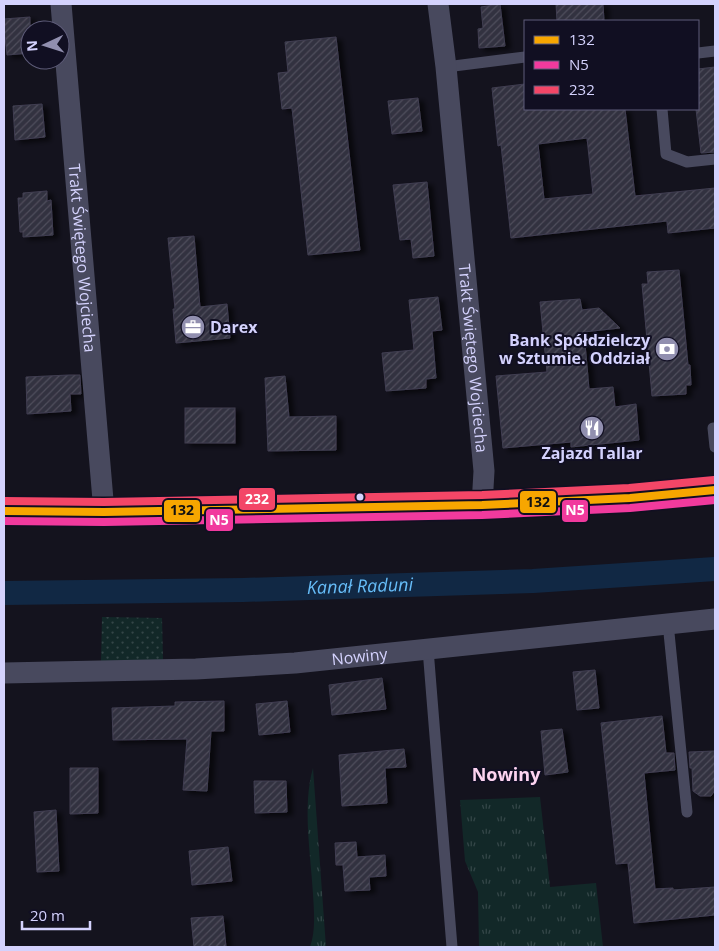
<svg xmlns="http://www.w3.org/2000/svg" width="719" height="951" font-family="'Open Sans',sans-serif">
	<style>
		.grass { fill: url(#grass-tufts) }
		.garden { fill: url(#garden-dots) }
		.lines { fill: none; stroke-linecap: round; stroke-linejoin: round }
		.canal { stroke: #112844; stroke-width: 24 }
		.building { fill: url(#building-hatch); stroke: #403e51; fill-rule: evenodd; filter: url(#shadow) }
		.lane { stroke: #48495e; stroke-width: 11 }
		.street { stroke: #48495e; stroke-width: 21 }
		.primary { stroke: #5b536f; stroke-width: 28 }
		.bus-1-casing { stroke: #110f22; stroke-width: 11 }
		.bus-2-casing { stroke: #110f22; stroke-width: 11 }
		.bus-3-casing { stroke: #110f22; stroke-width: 11 }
		.bus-1 { stroke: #f7a600; stroke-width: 8 }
		.bus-2 { stroke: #f13a9d; stroke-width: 8 }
		.bus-3 { stroke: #f34667; stroke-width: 8 }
		.bus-dot { fill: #d4d2fd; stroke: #110f22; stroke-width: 2 }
		.labels { text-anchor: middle; stroke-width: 4; stroke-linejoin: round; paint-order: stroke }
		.street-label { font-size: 16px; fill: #d4d2fd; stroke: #110f22 }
		.poi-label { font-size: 16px; font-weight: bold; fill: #d4d2fd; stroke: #110f22; text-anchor: start }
		.water-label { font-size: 18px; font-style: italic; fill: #66bcf7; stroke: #110f22 }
		.neighbourhood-label { font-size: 18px; font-weight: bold; fill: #fdd4f0; stroke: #110f22 }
		.line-badge { stroke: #110f22; stroke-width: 2 }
		.badge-label { font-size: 14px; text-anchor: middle; font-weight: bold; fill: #fff }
		.pale-badge-label { font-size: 14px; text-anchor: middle; font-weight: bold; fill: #111 }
	</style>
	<defs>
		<pattern id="grass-tufts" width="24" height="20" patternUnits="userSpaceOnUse" patternTransform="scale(1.25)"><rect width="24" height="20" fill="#122828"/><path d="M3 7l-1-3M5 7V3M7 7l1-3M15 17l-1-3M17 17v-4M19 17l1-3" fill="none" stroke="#344648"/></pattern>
		<pattern id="garden-dots" width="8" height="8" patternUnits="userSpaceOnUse" patternTransform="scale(1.25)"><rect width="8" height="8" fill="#122828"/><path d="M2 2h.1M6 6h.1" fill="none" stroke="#344648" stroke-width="1.8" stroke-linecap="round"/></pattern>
		<pattern id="building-hatch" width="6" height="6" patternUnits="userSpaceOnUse" patternTransform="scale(1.25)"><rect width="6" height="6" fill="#323140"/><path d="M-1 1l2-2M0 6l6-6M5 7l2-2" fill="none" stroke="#4f4e5c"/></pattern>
		<filter id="shadow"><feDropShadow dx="5.5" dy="3" stdDeviation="2.5" flood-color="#0009"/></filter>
	</defs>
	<rect width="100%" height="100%" fill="#14131e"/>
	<g class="grass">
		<path d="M 313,768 L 326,947 L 310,947 C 316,931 314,911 313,894 C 311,855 302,806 313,768 Z"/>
		<polygon points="540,797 550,887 596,883 603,947 479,947 478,892 465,861 460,800"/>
	</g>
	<polygon class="garden" points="102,617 162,618 163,660 101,661"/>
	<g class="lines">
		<path class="canal" id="s1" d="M 4,593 L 243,590 L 533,581 L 715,569"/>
	</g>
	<g class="building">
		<polygon points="500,4 505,46 479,48 478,29 483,28 481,7"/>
		<polygon points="556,4 603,4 604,21 557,21"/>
		<polygon points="30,17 30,53 7,55 5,37 4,37 4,19"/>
		<polygon points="336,37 360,250 308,255 292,108 282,109 278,73 288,72 285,42"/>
		<polygon points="715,67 715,152 701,153 696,109 698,109 698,69"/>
		<path d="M 525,84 L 525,109 L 625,109 L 635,196 L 715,188 L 715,228 L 668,233 L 667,221 L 511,238 L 501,145 L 498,146 L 492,88 ZM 587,138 L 593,194 L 544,199 L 538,144 Z"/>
		<polygon points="418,98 422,131 392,134 388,101"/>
		<polygon points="42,104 45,137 15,140 13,106"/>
		<polygon points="427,182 434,256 413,258 411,239 400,240 393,185"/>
		<polygon points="47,191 47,201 51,200 53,235 23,237 23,232 20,232 18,198 23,198 23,193"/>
		<polygon points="194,236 200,307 227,304 230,338 176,343 173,309 175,309 168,238"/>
		<polygon points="679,270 688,365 690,365 691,385 686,385 686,394 652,396 642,284 648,284 647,272"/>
		<polygon points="438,297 442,330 432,331 436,378 426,379 426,388 386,391 382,353 414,350 409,300"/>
		<polygon points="580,299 582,310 599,308 620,328 584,332 589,389 613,387 615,407 636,404 639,440 571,447 571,442 503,448 496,376 547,372 540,302"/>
		<polygon points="69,375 80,375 81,394 70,394 71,411 27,414 26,377"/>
		<polygon points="285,376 289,417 336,416 336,450 268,451 265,378"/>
		<rect x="185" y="408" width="50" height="35"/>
		<polygon points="595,670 599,708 577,710 573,672"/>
		<polygon points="382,678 386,709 332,715 329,685"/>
		<polygon points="224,701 224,731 211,731 207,791 183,790 187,739 113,740 112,708 175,706 175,702"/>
		<polygon points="287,701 290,732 259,735 256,704"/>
		<polygon points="662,716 666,753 674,753 675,770 644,773 655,889 673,888 673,890 715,887 715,915 634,923 628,863 616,864 601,723"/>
		<polygon points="562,729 568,772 545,775 541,731"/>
		<polygon points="404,749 406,767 385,768 387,803 342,806 339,755"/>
		<polygon points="715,751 715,790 711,796 700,796 693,791 692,768 690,768 689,752"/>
		<polygon points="70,768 98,768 98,813 70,814"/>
		<polygon points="254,781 286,781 287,812 255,813"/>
		<polygon points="56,810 59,871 37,872 34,812"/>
		<polygon points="356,842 357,857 385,855 386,876 369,877 370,890 345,891 343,865 336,865 335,843"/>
		<polygon points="228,847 232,881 192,885 189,851"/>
		<polygon points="223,916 226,947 194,947 191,918"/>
	</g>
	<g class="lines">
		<g class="lane">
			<polyline points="698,53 715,51"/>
			<polyline points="446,67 525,57"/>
			<polyline points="662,109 666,154 687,162 715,159"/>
			<polyline points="715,428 713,428 715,447"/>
			<polyline points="668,623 687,812"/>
			<polyline points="428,649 452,947"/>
		</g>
		<g class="street">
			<path id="s2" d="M 61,4 L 104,512"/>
			<path id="s3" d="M 438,4 L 446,67 L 484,471 L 482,505"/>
			<path id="s4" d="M 4,673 L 196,669 L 295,663 L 715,619"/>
		</g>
		<polyline class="primary" points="4,511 104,512 361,506 482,505 630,498 715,490"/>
		<g class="bus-1-casing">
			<polyline id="bus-1" points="4,511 104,512 482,505 630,498 715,490"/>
		</g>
		<g class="bus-2-casing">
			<polyline id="bus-2" points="4,521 104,522 482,515 630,508 715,500"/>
		</g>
		<g class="bus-3-casing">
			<polyline id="bus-3" points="4,501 104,502 482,495 629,488 714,480"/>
		</g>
		<use href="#bus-1" class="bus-1"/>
		<use href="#bus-2" class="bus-2"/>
		<use href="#bus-3" class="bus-3"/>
	</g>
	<defs>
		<g id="office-disc" transform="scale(1.25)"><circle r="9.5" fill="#918faf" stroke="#110f22"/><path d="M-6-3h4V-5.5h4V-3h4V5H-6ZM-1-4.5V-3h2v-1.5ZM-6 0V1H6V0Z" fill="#fff"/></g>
		<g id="bank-disc" transform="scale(1.25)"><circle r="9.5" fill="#918faf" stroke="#110f22"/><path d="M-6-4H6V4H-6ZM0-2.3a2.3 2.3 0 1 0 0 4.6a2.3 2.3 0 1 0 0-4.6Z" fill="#fff"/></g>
		<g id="restaurant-disc" transform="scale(1.25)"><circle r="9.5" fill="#918faf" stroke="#110f22"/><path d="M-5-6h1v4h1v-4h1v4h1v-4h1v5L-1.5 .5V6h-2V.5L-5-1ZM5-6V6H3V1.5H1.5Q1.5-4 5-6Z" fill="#fff"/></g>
	</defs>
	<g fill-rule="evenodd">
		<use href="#office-disc" x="193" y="327"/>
		<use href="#bank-disc" x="667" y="349"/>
		<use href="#restaurant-disc" x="592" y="428"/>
	</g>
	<circle class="bus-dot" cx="360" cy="497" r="4.5"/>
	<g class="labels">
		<g class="street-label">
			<text dy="6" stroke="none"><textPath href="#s2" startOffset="255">Trakt Świętego Wojciecha</textPath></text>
			<text dy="6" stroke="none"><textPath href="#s3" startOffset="356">Trakt Świętego Wojciecha</textPath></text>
			<text dy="6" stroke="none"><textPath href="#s4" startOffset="356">Nowiny</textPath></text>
		</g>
		<g class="poi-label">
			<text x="210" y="333">Darex</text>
			<text x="650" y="346" text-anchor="end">Bank Spółdzielczy<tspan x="650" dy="18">w Sztumie. Oddział</tspan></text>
			<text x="592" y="459" text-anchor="middle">Zajazd Tallar</text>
		</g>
		<g class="water-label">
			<text dy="6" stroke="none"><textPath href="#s1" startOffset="356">Kanał Raduni</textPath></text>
		</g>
		<g class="neighbourhood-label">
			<text x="506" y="781">Nowiny</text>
		</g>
	</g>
	<g class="line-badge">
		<rect x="238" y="487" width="38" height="24" rx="5" fill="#f34667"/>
		<rect x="519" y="490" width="38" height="24" rx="5" fill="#f7a600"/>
		<rect x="163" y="499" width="38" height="24" rx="5" fill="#f7a600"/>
		<rect x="561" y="499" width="28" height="24" rx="5" fill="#f13a9d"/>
		<rect x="205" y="508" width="29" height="24" rx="5" fill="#f13a9d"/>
	</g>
	<g class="badge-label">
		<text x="257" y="504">232</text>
		<text x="575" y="515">N5</text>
		<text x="219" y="525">N5</text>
	</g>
	<g class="pale-badge-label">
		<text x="538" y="507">132</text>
		<text x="182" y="515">132</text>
	</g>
	<rect width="719" height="951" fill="none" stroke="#d4d2fd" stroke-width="10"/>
	<rect x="524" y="20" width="175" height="90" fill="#110f22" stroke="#5f5d7a"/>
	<rect x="534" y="36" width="25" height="8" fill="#f7a600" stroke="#5f5d7a"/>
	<text x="569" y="45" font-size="15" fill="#d4d2fd">132</text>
	<rect x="534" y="61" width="25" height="8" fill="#f13a9d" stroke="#5f5d7a"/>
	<text x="569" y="70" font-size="15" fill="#d4d2fd">N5</text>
	<rect x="534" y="86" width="25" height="8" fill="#f34667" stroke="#5f5d7a"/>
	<text x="569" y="95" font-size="15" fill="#d4d2fd">232</text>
	<g transform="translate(45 45) rotate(266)"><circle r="24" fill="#110f22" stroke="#5f5d7a"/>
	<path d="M0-4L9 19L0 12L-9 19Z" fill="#918faf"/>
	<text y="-8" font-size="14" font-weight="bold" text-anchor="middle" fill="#d4d2fd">N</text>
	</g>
	<path d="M22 921v8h68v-8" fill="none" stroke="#d4d2fd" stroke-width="2.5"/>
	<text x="30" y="921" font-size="15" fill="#d4d2fd" stroke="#110f22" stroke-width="4" paint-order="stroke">20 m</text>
</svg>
